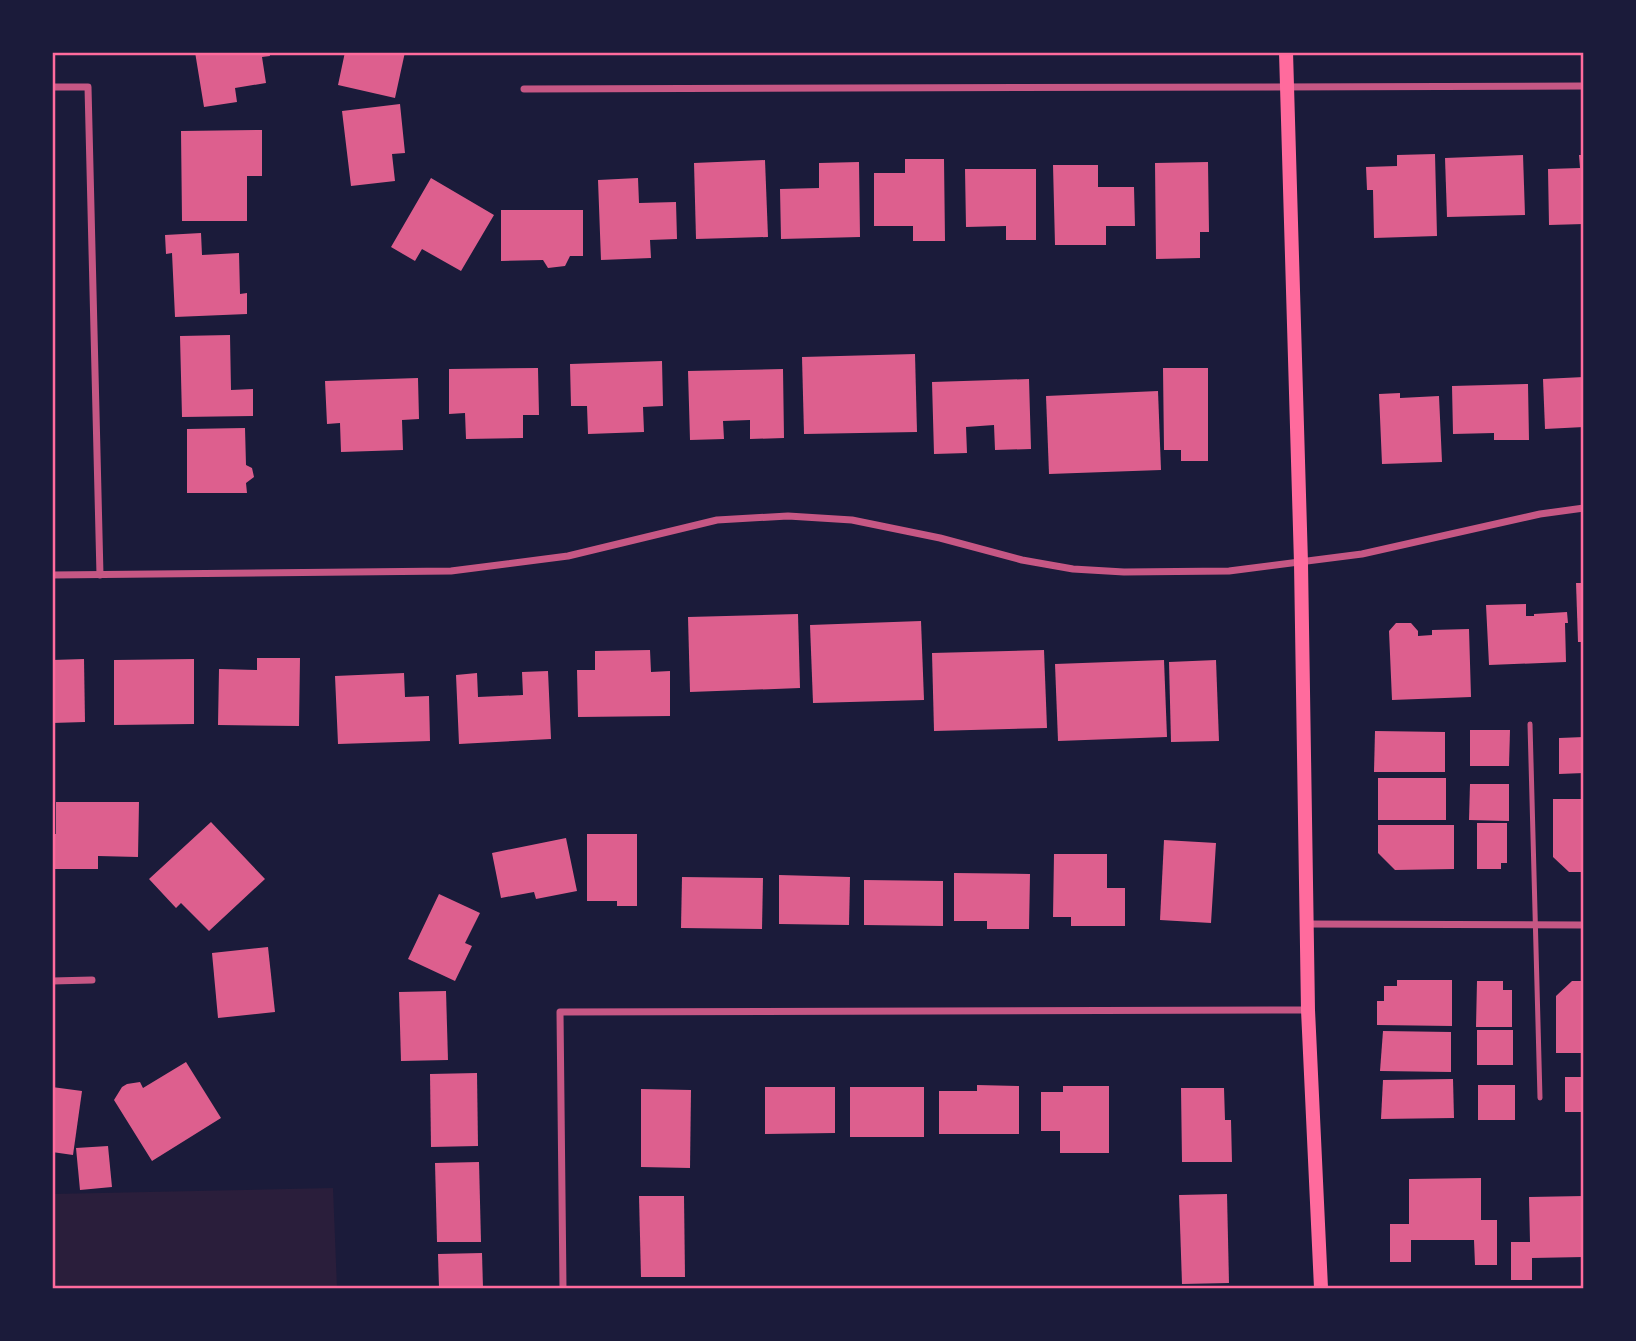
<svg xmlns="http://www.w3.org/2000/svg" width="1636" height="1341" font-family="'Noto Sans',sans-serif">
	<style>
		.green { fill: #2a1e3b }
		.building { fill: #dd5f8e }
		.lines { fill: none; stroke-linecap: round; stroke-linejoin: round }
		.service { stroke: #c65784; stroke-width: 5 }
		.minor { stroke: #c65784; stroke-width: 7 }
		.secondary { stroke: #ff6b9d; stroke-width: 14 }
		.neatline { fill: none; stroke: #ff6b9d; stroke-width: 2.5 }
	</style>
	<rect width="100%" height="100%" fill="#1b1b3a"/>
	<polygon class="green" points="333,1188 337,1288 53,1288 53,1194"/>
	<g class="building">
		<polygon points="195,52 269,52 270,56 262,57 266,83 235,88 237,102 204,107"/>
		<polygon points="345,52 405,52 395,98 338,85"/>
		<polygon points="400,104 405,153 392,154 395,181 351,186 342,111"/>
		<polygon points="262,130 262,176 247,176 247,221 182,221 181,131"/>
		<polygon points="1435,154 1437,236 1374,238 1373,190 1367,190 1366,167 1397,166 1397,155"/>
		<polygon points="1523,155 1525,215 1447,217 1445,158"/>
		<polygon points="1579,155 1584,155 1584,224 1549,225 1548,169 1580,168"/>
		<polygon points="905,159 944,159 945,241 913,241 913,226 874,226 874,173 905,173"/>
		<polygon points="765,160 768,237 696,239 694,163"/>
		<polygon points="859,162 860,237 781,239 780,189 819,188 819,163"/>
		<polygon points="1208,162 1209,232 1200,232 1200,258 1156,259 1155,163"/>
		<polygon points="1053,165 1098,165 1098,187 1134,187 1135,226 1106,226 1106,245 1055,245"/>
		<polygon points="965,169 1036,169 1036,240 1006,240 1006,226 966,227"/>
		<polygon points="431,178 494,215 461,271 422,249 415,261 391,247"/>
		<polygon points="638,178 639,203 676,202 677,239 650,240 651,258 601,260 598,180"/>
		<polygon points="501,210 583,210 583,256 570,256 565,266 548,268 543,260 501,261"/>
		<polygon points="201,233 202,255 239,253 240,294 247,293 247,314 175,317 172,253 166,254 165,235"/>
		<polygon points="230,335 231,390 253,389 253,416 182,417 180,336"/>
		<polygon points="915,354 917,432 804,434 802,357"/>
		<polygon points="662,361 663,406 643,407 644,432 588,434 587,406 571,406 570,364"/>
		<polygon points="538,368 539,415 523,415 523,438 466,439 465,413 449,414 449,369"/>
		<polygon points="1163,368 1208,368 1208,461 1181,461 1181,450 1164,450"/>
		<polygon points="783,369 784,438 750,439 750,420 723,421 724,439 690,440 688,371"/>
		<polygon points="1584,377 1584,427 1545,429 1543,379"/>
		<polygon points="418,378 419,419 402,420 403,450 341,452 340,423 327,424 325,381"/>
		<polygon points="1029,379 1031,449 995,450 994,425 966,427 967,453 934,454 932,382"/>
		<polygon points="1528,384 1529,440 1494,440 1494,433 1453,434 1452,386"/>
		<polygon points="1158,391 1161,470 1049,474 1046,396"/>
		<polygon points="1400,393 1400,398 1439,396 1442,462 1382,464 1379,394"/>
		<polygon points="245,428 246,465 252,468 254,477 246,483 247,493 187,493 187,429"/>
		<polygon points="1576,583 1584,583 1584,642 1578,642"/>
		<polygon points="1526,604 1526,616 1534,616 1534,614 1567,612 1568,623 1565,623 1566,662 1489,665 1486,605"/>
		<polygon points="798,614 800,688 690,692 688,617"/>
		<polygon points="921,621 924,700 813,703 810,625"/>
		<polygon points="1396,623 1411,623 1418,631 1418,636 1432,635 1432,630 1469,629 1471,697 1392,700 1389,631"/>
		<polygon points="650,650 651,672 670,671 670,716 578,717 577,670 595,670 595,651"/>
		<polygon points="1044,650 1047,728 934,731 932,653"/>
		<polygon points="257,658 300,658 299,726 218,725 219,669 257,670"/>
		<polygon points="84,659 85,722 52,723 52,660"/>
		<polygon points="194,659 194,724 114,725 114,660"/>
		<polygon points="1164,660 1167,737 1058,741 1055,664"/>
		<polygon points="1216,660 1219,741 1171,742 1169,662"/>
		<polygon points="548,671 551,739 459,744 456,675 477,673 478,697 523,695 522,672"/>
		<polygon points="404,673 405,697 429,696 430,741 338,744 335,676"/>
		<polygon points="1470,730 1510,730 1509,766 1470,766"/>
		<polygon points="1375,731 1445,732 1445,772 1374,772"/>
		<polygon points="1584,737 1584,773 1559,774 1559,738"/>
		<rect x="1378" y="778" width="68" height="42"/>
		<polygon points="1470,784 1509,784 1509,821 1469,820"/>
		<polygon points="1553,799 1584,799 1584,872 1569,872 1553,857"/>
		<polygon points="56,802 139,802 138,857 98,856 98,869 52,869 52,834 56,834"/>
		<polygon points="211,822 265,879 209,931 181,903 176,908 149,879"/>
		<polygon points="1477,823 1507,823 1507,863 1501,863 1501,869 1477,869"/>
		<polygon points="1378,825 1454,825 1454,869 1395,870 1378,853"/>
		<polygon points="587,834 637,834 637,906 617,906 617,901 587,901"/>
		<polygon points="566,838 577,891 536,899 534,892 501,898 492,853"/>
		<polygon points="1164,840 1216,843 1211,923 1160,920"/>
		<polygon points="1054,854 1107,854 1107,888 1125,888 1125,926 1071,926 1071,917 1053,917"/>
		<polygon points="954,873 1030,874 1029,929 987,929 987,921 954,921"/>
		<polygon points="779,875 850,877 849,925 779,924"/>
		<polygon points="682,877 763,878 762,929 681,928"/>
		<polygon points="864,880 943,881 943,926 864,925"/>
		<polygon points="439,894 480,913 465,943 472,946 455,981 408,959"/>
		<polygon points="268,947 275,1012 218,1018 212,953"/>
		<polygon points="1397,980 1452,980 1452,1026 1377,1025 1377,1001 1384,1001 1384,986 1397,986"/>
		<polygon points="1477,981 1503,981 1503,990 1512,990 1512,1027 1476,1027"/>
		<polygon points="1572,981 1584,981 1584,1053 1556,1053 1556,996"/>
		<polygon points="446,991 448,1060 401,1061 399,992"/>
		<rect x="1477" y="1030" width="36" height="35"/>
		<polygon points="1383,1031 1451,1032 1451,1072 1380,1071"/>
		<polygon points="186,1062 221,1118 152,1161 114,1100 122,1087 127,1084 140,1082 143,1088"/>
		<polygon points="477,1073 478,1146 431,1147 430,1074"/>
		<rect x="1565" y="1077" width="19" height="35"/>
		<polygon points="1453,1079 1454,1118 1381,1119 1383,1080"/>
		<polygon points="977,1085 1019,1086 1019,1134 939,1134 939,1091 977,1091"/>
		<rect x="1478" y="1085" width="37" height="35"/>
		<polygon points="1063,1086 1109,1086 1109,1153 1060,1153 1060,1131 1041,1131 1041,1092 1063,1092"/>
		<polygon points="52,1087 82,1091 73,1155 52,1152"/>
		<polygon points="765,1087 835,1087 835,1133 765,1134"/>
		<rect x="850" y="1087" width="74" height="50"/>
		<polygon points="1181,1088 1224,1088 1225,1120 1231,1120 1232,1162 1182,1162"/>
		<polygon points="641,1089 691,1090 690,1168 641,1167"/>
		<polygon points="108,1146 112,1187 80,1190 76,1148"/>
		<polygon points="479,1162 481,1242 437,1242 435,1163"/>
		<polygon points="1481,1178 1481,1220 1497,1220 1497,1265 1475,1265 1474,1240 1411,1240 1411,1262 1390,1262 1390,1224 1409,1224 1409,1179"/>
		<polygon points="1227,1194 1229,1283 1182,1284 1179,1195"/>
		<polygon points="639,1196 684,1196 685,1277 641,1277"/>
		<polygon points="1584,1196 1584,1257 1532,1258 1532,1280 1511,1280 1511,1242 1530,1242 1529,1197"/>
		<polygon points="482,1253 483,1288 439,1288 438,1254"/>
	</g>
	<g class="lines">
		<polyline class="service" points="1530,724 1540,1098"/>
		<g class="minor">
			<polyline points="52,87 88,87 100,575"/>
			<polyline points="524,89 1584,86"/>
			<polyline points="52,575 451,571 568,556 717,520 788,516 852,520 940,538 1022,560 1073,569 1124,572 1229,571 1362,554 1540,514 1584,508"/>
			<polyline points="1307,924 1584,925"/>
			<polyline points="52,981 92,980"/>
			<polyline points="563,1288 560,1012 1308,1010"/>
		</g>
		<polyline class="secondary" points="1286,52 1301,563 1308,1010 1321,1288"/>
	</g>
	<rect width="1636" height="1341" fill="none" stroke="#1b1b3a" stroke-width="108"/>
	<rect x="54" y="54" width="1528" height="1233" class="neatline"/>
</svg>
